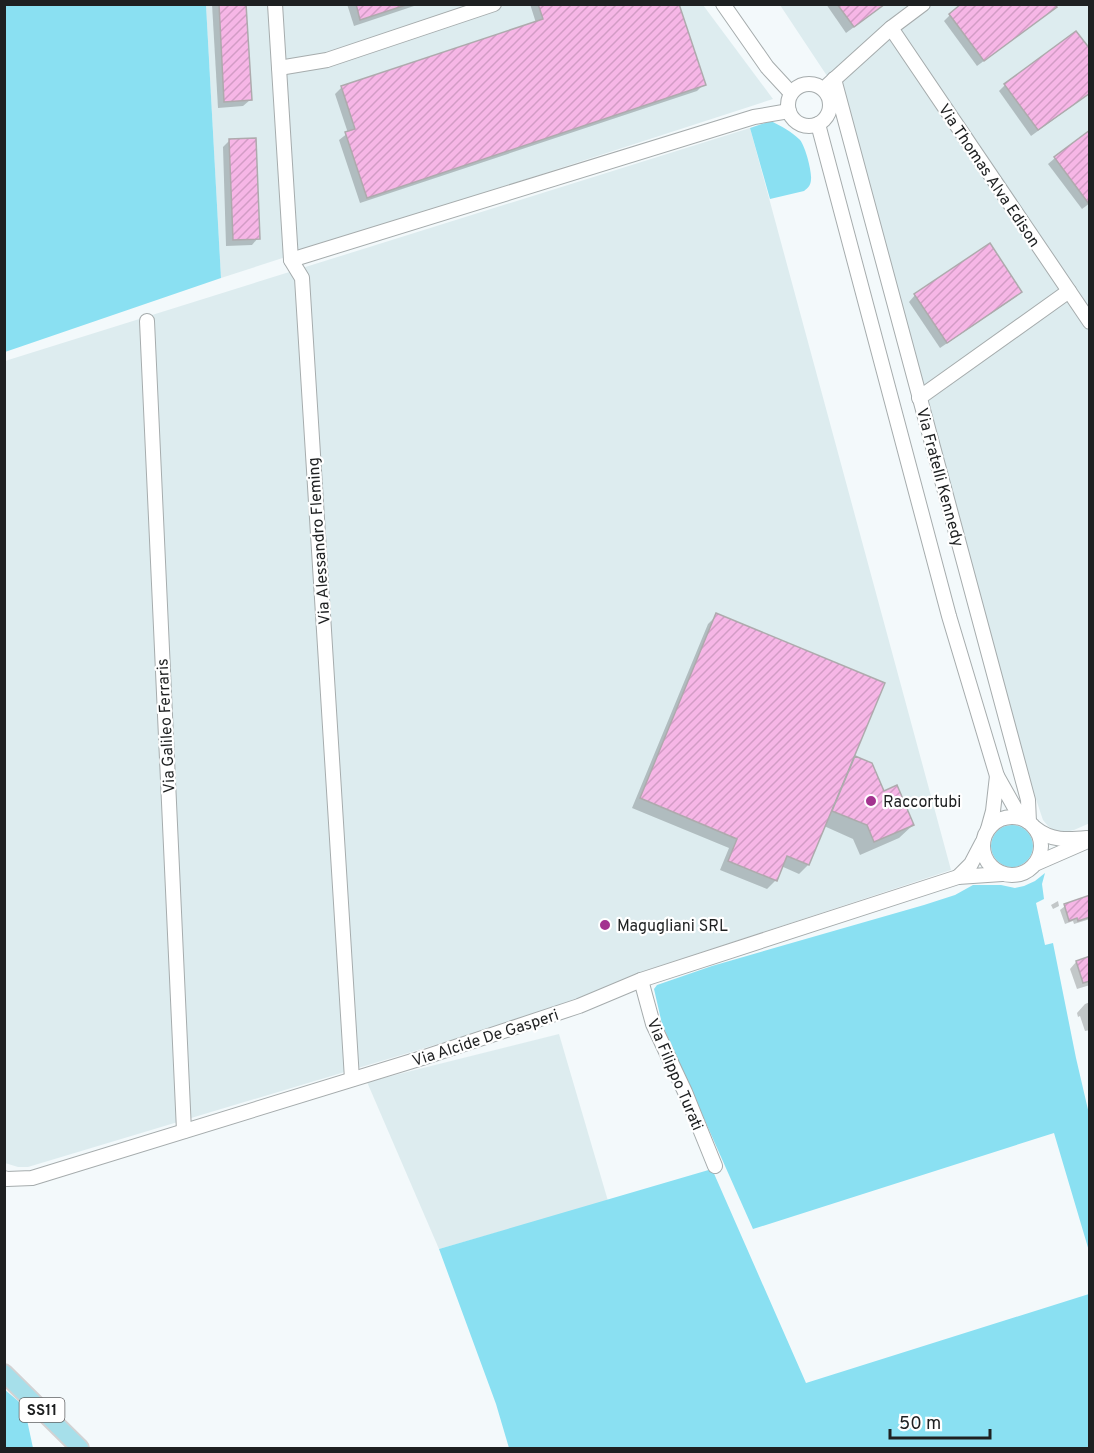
<svg xmlns="http://www.w3.org/2000/svg" width="1094" height="1453" font-family="Overpass,sans-serif">
	<style>
		.built { fill: #ddecef }
		.grass { fill: #8ae0f2 }
		.shadow { fill: #0003 }
		.building { fill: url(#building-hatch); stroke: #aeaaad; stroke-width: 1.5 }
		.lines { fill: none; stroke-linecap: round; stroke-linejoin: round }
		.minor-casing { stroke: #a6acad; stroke-width: 16 }
		.major-casing { stroke: #d2d2d3; stroke-width: 20 }
		.minor { stroke: #fff; stroke-width: 14 }
		.major { stroke: #a6dfea; stroke-width: 16 }
		.poi-dot { fill: #a3338f; stroke: #fff; stroke-width: 2 }
		.labels { text-anchor: middle; stroke-width: 4.5; stroke-linejoin: round; paint-order: stroke }
		.shield { fill: #fff; stroke: #626364; stroke-width: 1.5 }
		.shield-label { font-size: 15px; font-weight: bold; fill: #1e2021 }
		.street-label { font-size: 16px; fill: #1e2021; stroke: #fff }
		.poi-label { font-size: 16px; fill: #1e2021; stroke: #fff; text-anchor: start }
	</style>
	<defs>
		<pattern id="building-hatch" width="6" height="6" patternUnits="userSpaceOnUse" patternTransform="scale(1.5)"><rect width="6" height="6" fill="#f6b6e6"/><path d="M-1 1l2-2M0 6l6-6M5 7l2-2" fill="none" stroke="#d29cc5"/></pattern>
	</defs>
	<rect width="100%" height="100%" fill="#f3f9fb"/>
	<g class="built">
		<polygon points="206,5 703,5 773,99 221,278"/>
		<polygon points="780,5 1089,5 1090,823 1074,830 1062,833 1053,830 1048,826 1043,820 1017,743 843,100"/>
		<polygon points="750,128 951,870 639,973 565,1004 508,1023 28,1167 18,1167 5,1163 5,361"/>
		<polygon points="559,1034 608,1201 439,1249 367,1082"/>
	</g>
	<g class="grass">
		<polygon points="4,5 206,5 221,278 5,352"/>
		<path d="M 771,121 C 781,126 792,132 799,139 C 805,144 812,172 811,179 C 811,185 808,188 804,191 L 770,199 L 750,128 Z"/>
		<circle cx="1012" cy="846" r="21"/>
		<polygon points="1045,873 1042,884 1044,899 1036,903 1045,945 1053,943 1076,1058 1089,1114 1089,1251 1054,1133 753,1229 662,1024 654,989 657,985 712,966 924,905 955,895 973,885 1001,885 1015,888 1024,886 1035,881"/>
		<polygon points="712,1169 806,1383 1089,1294 1089,1448 509,1448 496,1404 439,1249"/>
		<polygon points="4,1389 24,1406 33,1448 5,1448"/>
	</g>
	<g class="shadow">
		<polygon points="212,4 245,4 250,100 243,106 218,108"/>
		<polygon points="347,4 420,4 354,26"/>
		<polygon points="530,4 678,4 704,84 697,91 360,203 339,140 348,133 335,94 342,87 536,23"/>
		<polygon points="826,4 885,4 846,33"/>
		<polygon points="1048,13 977,66 944,21 950,15"/>
		<polygon points="1005,85 1090,93 1031,136 999,91"/>
		<polygon points="230,140 258,238 252,245 226,246 223,147"/>
		<polygon points="1055,158 1090,203 1082,209 1048,164"/>
		<polygon points="1020,292 1014,298 940,348 909,302 915,295"/>
		<polygon points="717,615 850,763 856,758 883,792 913,825 899,838 860,855 853,839 824,826 808,865 799,874 781,866 776,880 767,889 720,870 729,848 632,808 708,624"/>
		<polygon points="1090,897 1090,919 1074,924 1073,921 1065,924 1060,910 1065,906"/>
		<polygon points="1058,901 1059,906 1053,909 1051,905"/>
		<polygon points="1090,958 1090,985 1077,989 1070,969 1076,962"/>
		<polygon points="1090,1002 1090,1030 1085,1031 1080,1016 1078,1017 1077,1013 1085,1004"/>
	</g>
	<g class="building">
		<polygon points="219,4 246,4 252,100 224,102"/>
		<polygon points="356,4 409,4 360,20"/>
		<polygon points="538,4 679,4 706,85 367,198 345,132 355,129 341,86 543,19"/>
		<polygon points="837,4 885,4 854,27"/>
		<polygon points="961,4 1055,4 1057,7 984,61 949,14"/>
		<polygon points="1076,31 1090,49 1090,93 1038,130 1004,84"/>
		<polygon points="1090,130 1090,203 1089,204 1054,157"/>
		<polygon points="256,138 260,239 233,240 229,139"/>
		<polygon points="990,243 1022,292 947,343 914,294"/>
		<polygon points="716,613 885,683 809,865 787,856 777,881 728,861 737,839 640,798"/>
		<polygon points="855,756 872,763 884,791 897,785 914,825 874,842 867,825 832,811"/>
		<polygon points="1090,895 1090,917 1078,921 1077,918 1069,921 1064,904"/>
		<polygon points="1090,956 1090,981 1083,983 1076,961"/>
	</g>
	<g class="lines">
		<g class="minor-casing">
			<g id="minor">
				<polyline points="275,4 291,260 302,278 352,1079"/>
				<polyline points="723,4 767,67 791,93"/>
				<polyline points="891,28 1090,322"/>
				<polyline points="279,68 327,60 494,4"/>
				<polyline points="834,79 1028,800 1029,822"/>
				<circle cx="809" cy="105" r="21"/>
				<polyline points="828,85 891,28 923,4"/>
				<polyline points="818,124 949,616 997,776"/>
				<polyline points="291,260 754,117 789,111"/>
				<polyline points="147,321 184,1131"/>
				<polyline points="919,398 1069,291"/>
				<circle cx="1012" cy="846" r="29"/>
				<path d="M 1035,828 C 1051,841 1067,840 1087,838"/>
				<polyline points="988,829 993,811 997,776 1015,808 1027,821"/>
				<polyline points="982,843 971,864 958,877 1002,874"/>
				<polyline points="1035,864 1090,840"/>
				<polyline points="641,980 653,1024 685,1092 715,1166"/>
				<polyline points="4,1178 7,1179 32,1178 422,1058 579,1006 641,980 958,877"/>
			</g>
		</g>
		<g class="major-casing">
			<polyline id="major" points="4,1373 80,1448"/>
		</g>
		<use href="#minor" class="minor"/>
		<use href="#major" class="major"/>
	</g>
	<g class="poi-dot">
		<circle cx="871" cy="801" r="6"/>
		<circle cx="605" cy="925" r="6"/>
	</g>
	<g class="labels">
		<rect class="shield" x="19.5" y="1398" width="45" height="24" rx="4.5"/>
		<g class="shield-label">
			<text x="42" y="1415">SS11</text>
		</g>
		<g class="street-label">
			<text transform="translate(990 175) rotate(56)" y="6">Via Thomas Alva Edison</text>
			<text transform="translate(941 477) rotate(75)" y="6">Via Fratelli Kennedy</text>
			<text transform="translate(318 541) rotate(-94)" y="6">Via Alessandro Fleming</text>
			<text transform="translate(165 726) rotate(-93)" y="6">Via Galileo Ferraris</text>
			<text transform="translate(485 1037) rotate(-18)" y="6">Via Alcide De Gasperi</text>
			<text transform="translate(676 1074) rotate(67)" y="6">Via Filippo Turati</text>
		</g>
		<g class="poi-label">
			<text x="883" y="807">Raccortubi</text>
			<text x="617" y="931">Magugliani SRL</text>
		</g>
	</g>
	<rect width="1094" height="1453" fill="none" stroke="#1e2021" stroke-width="12"/>
	<path d="M890 1429v9h100v-9" fill="none" stroke="#1e2021" stroke-width="3"/>
	<text x="899" y="1429" font-size="18" fill="#1e2021" stroke="#ffffff" stroke-width="4.5" paint-order="stroke">50 m</text>
</svg>
